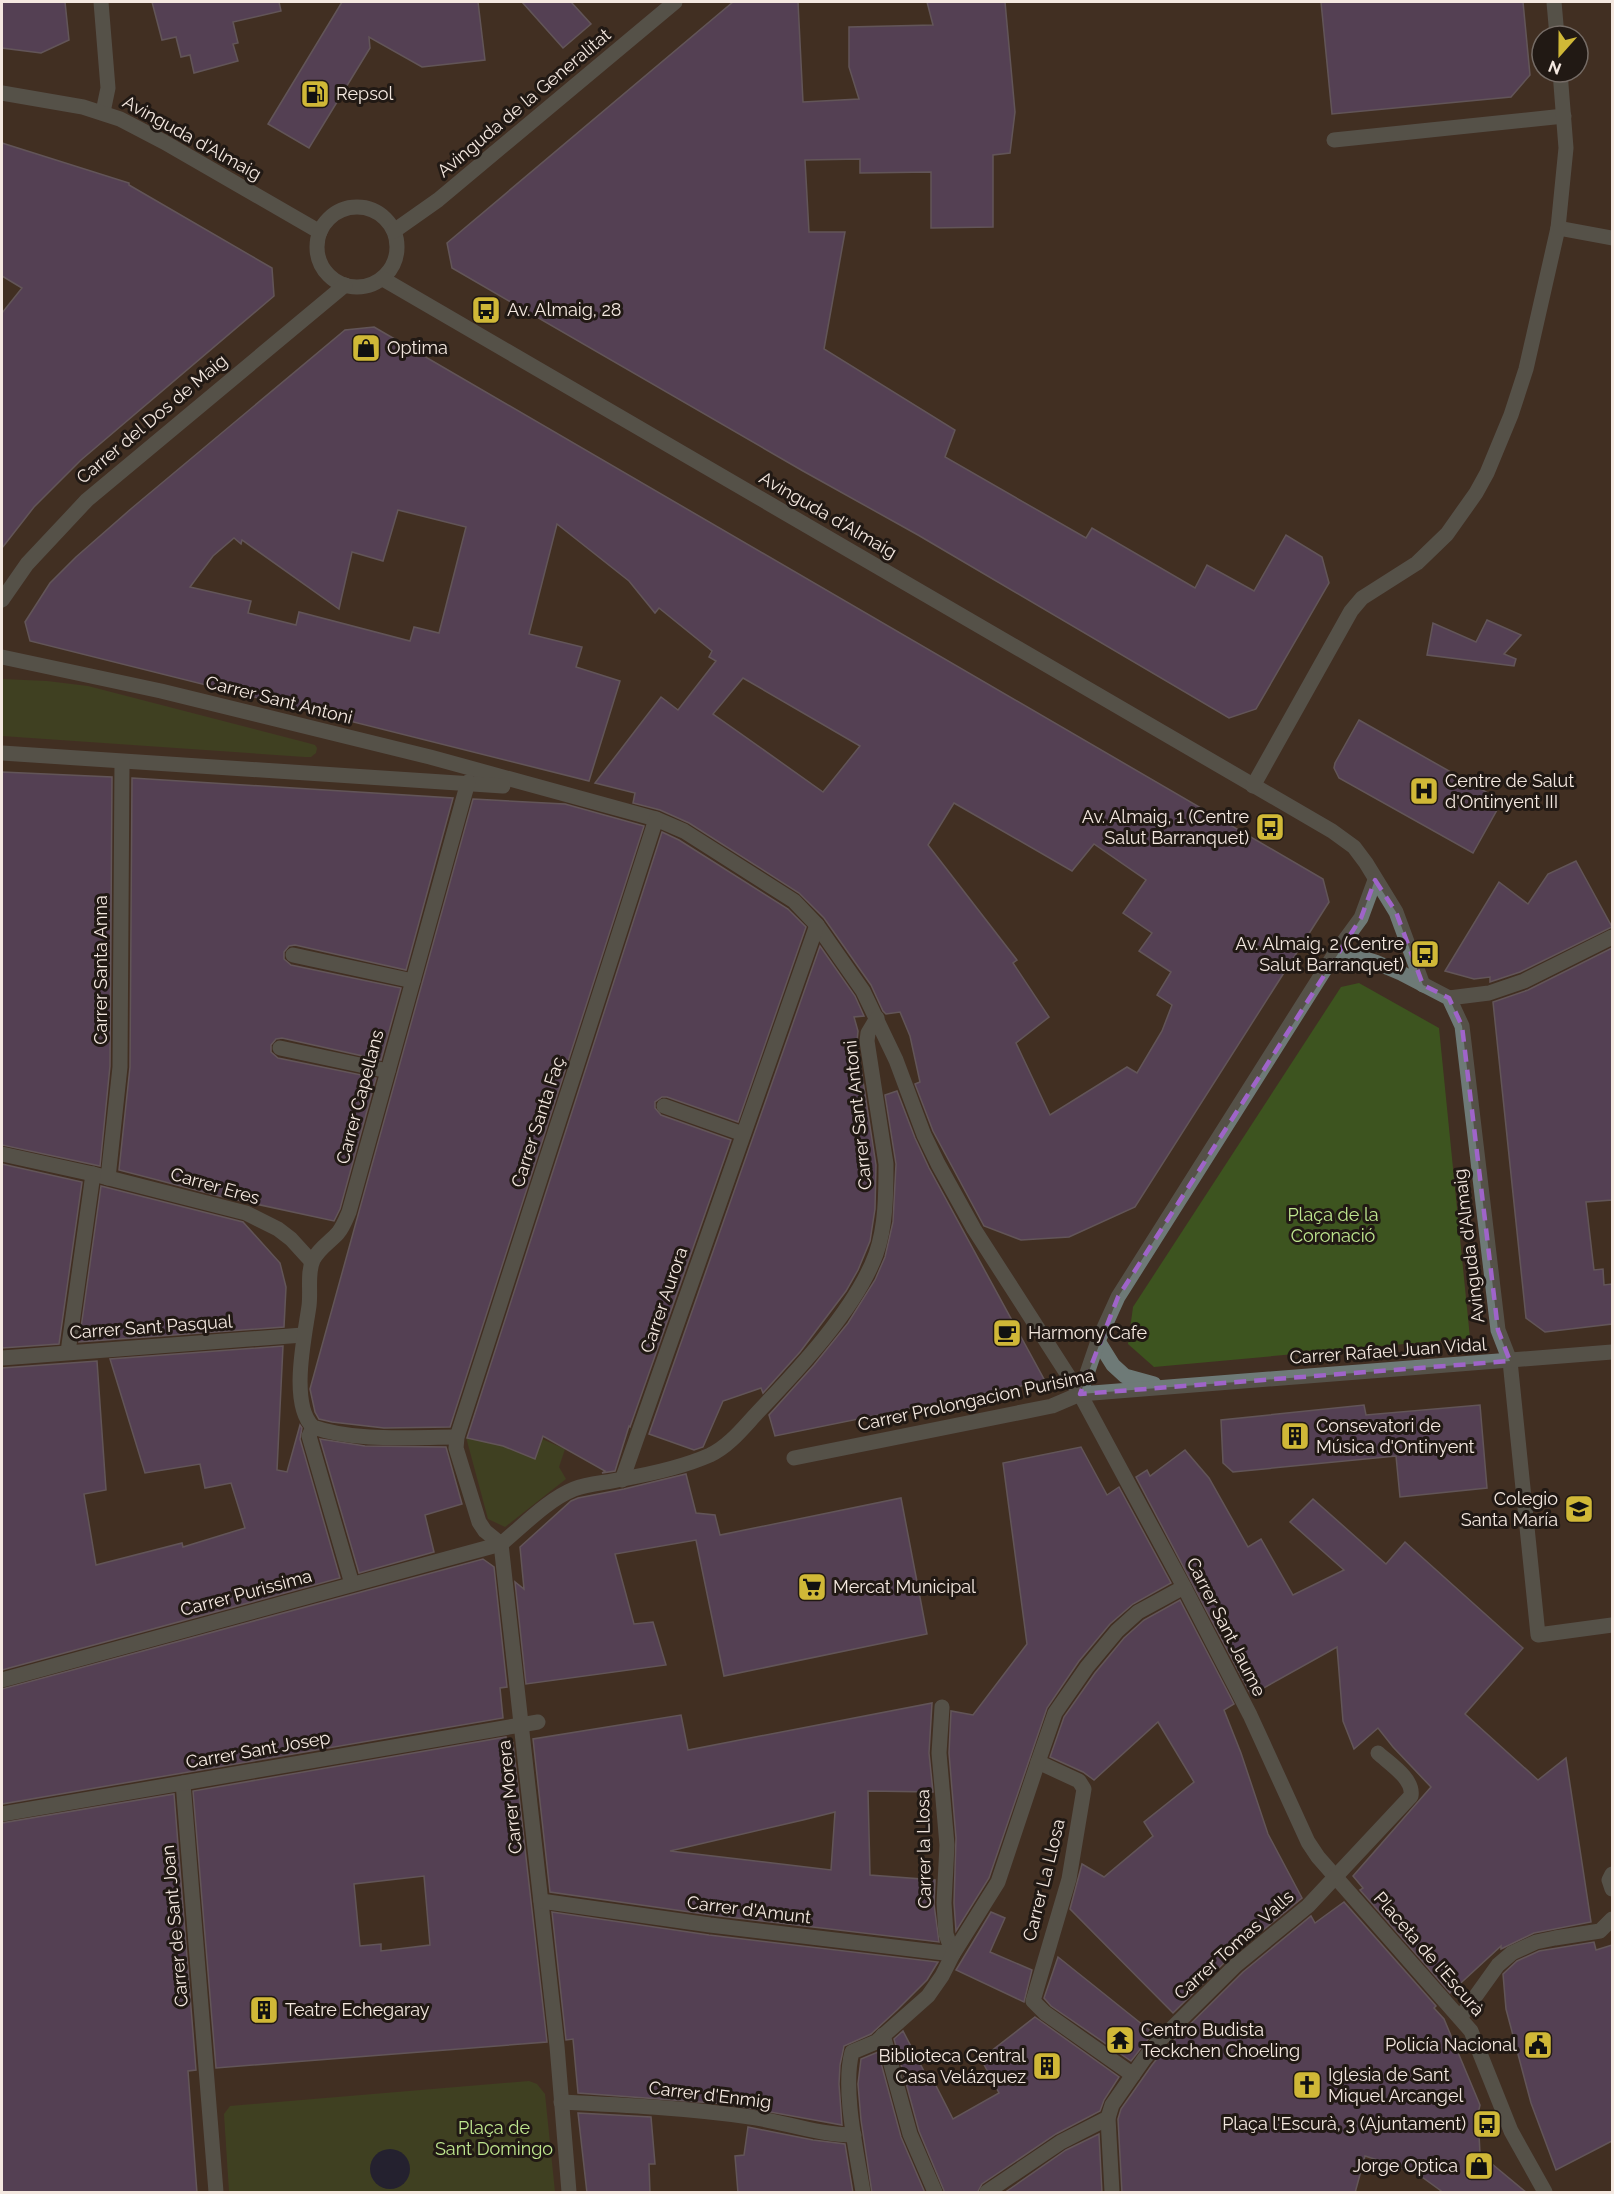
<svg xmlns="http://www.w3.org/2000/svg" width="1614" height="2194" font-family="Raleway,sans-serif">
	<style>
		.green { fill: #3d541f }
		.water { fill: #00113f }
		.building { fill: #6a558e; stroke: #8a8399; stroke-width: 1.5; fill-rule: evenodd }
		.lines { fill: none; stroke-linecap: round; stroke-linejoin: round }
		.minor { stroke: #6e7a77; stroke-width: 15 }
		.marked { fill: none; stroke: #9f64c9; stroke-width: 4.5; stroke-dasharray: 12 8; stroke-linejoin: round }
		.labels { text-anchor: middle; stroke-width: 6; stroke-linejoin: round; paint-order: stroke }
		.poi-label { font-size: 18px; fill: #f4e8e0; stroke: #211914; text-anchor: start }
		.street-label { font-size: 18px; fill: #f4e8e0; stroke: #211914 }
		.park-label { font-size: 18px; fill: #bfe78f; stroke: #211914 }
	</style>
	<rect width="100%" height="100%" fill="#412f23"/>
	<g class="green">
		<polygon points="2,679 47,681 88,686 308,743 315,745 317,748 316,753 311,757 305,757 2,736"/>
		<polygon points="1359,983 1439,1028 1470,1338 1154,1367 1128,1344 1133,1307 1341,987"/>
		<polygon points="466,1437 503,1446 535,1458 542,1439 565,1449 559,1467 566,1479 505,1527 488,1519"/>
		<polygon points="529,2081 537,2084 545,2094 555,2192 229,2192 224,2114 230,2106"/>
	</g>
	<circle class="water" cx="390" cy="2169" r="20"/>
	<g class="building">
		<polygon points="2,2 65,2 69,40 41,53 2,48"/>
		<polygon points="152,2 279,2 281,11 233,22 238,43 233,44 238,61 194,73 190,55 181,57 176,37 162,40"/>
		<polygon points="342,2 478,2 485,60 422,67 369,37 370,48 309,148 268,124"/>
		<polygon points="522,2 571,2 591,24 563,48"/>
		<polygon points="733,2 798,2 803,102 859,99 849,67 849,27 933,25 927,2 1005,2 1015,112 1010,153 993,155 993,227 931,228 931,172 860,173 860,159 805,160 809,232 845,232 824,349 955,430 945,457 1086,538 1092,528 1195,588 1207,565 1254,591 1286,535 1322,557 1329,583 1256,709 1229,718 918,535 803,471 452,268 447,243"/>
		<polygon points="1321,2 1523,2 1530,75 1511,97 1332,114"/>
		<polygon points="2,143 129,183 129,185 272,268 274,296 81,460 34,507 2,548 2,313 22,288 2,276"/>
		<path d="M 374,327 L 1323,879 L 1329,902 L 1135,1207 L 1069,1237 L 1021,1240 L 984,1226 L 933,1131 L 915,1084 L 920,1082 L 910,1036 L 900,1012 L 886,1014 L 883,1011 L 871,985 L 824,918 L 799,893 L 689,823 L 660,810 L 633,803 L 635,793 L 595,783 L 661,697 L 678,710 L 716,661 L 709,657 L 712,651 L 659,608 L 655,613 L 629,581 L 557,524 L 529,634 L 582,647 L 576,667 L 620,681 L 589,781 L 30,641 L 25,622 L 50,583 L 76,557 L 132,508 L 345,330 ZM 398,510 L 466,527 L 439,633 L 414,627 L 410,641 L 299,612 L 296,625 L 248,613 L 251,601 L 190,587 L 213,556 L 234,538 L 241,544 L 242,540 L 339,609 L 352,552 L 383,561 ZM 743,678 L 860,746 L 823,792 L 713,714 ZM 954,803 L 1072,871 L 1094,844 L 1146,880 L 1123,913 L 1152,933 L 1139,951 L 1171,972 L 1157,995 L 1172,1005 L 1162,1031 L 1137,1073 L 1127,1067 L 1050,1115 L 1016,1043 L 1049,1017 L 1013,963 L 1017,960 L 928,845 Z"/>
		<polygon points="1487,620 1521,635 1504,654 1516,659 1514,666 1427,655 1433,623 1476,642"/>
		<polygon points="1359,720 1502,801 1473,853 1339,778 1334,768 1335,763"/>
		<polygon points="2,772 112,777 110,1066 100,1166 2,1145"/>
		<polygon points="132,778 453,798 406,970 295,945 289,946 284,952 284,959 291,965 401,988 381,1060 282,1038 276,1039 271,1045 271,1052 278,1058 376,1078 340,1209 334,1221 219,1196 119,1170 130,1067"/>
		<polygon points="473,799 565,804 644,826 450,1427 384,1428 332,1422 319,1419 315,1412 310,1389"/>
		<polygon points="662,832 679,840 788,909 806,927 738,1122 667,1097 662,1097 655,1102 655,1108 661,1115 731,1140 630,1427 629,1426 615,1471 602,1473 605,1471 543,1436 535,1459 503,1446 467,1438"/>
		<polygon points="1576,861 1612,927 1520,972 1490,982 1490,977 1474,979 1445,971 1499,882 1528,904 1548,874"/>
		<polygon points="820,946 855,996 864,1016 854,1017 858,1031 857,1042 876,1165 875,1209 870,1241 858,1270 846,1291 800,1352 763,1393 761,1388 723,1401 703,1447 694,1450 649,1434"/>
		<polygon points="1612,948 1612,1200 1586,1202 1594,1270 1603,1269 1604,1285 1612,1284 1612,1324 1545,1332 1526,1318 1493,1002 1528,990"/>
		<polygon points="897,1091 915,1138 929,1168 1045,1381 775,1436 769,1415 814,1365 848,1323 875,1280 885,1257 893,1222 896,1164 885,1095"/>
		<polygon points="2,1164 82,1182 59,1344 2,1348"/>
		<polygon points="101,1186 243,1222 280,1263 286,1287 284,1327 79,1342"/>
		<polygon points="283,1346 277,1470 287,1472 300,1425 302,1428 300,1439 340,1578 2,1670 2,1368 97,1361 106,1490 84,1494 96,1565 182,1543 183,1547 245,1528 231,1483 205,1488 200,1464 145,1473 110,1359"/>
		<polygon points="1364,1405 1366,1415 1480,1405 1487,1488 1400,1497 1396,1456 1233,1472 1223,1463 1221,1420"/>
		<polygon points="320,1439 365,1446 446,1447 462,1504 425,1515 434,1552 359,1573"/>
		<polygon points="1081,1447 1107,1495 1119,1487 1171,1583 1133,1604 1110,1624 1079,1661 1047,1708 989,1878 956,1931 954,1903 956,1838 949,1753 951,1711 973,1715 1027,1644 1003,1463"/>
		<polygon points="1185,1450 1209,1478 1248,1547 1261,1539 1293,1595 1344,1570 1290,1522 1313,1499 1386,1564 1405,1542 1523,1648 1465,1714 1538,1780 1566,1758 1591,1922 1534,1933 1501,1949 1501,1946 1450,1993 1360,1890 1363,1888 1353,1876 1431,1787 1393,1747 1378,1728 1354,1749 1343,1721 1337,1647 1251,1695 1136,1477 1147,1470 1150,1476"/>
		<polygon points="686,1474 696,1513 715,1515 720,1535 901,1498 927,1634 724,1676 696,1540 615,1554 634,1624 653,1622 666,1665 526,1684 515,1582 524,1589 520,1547 571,1501 578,1498 624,1489"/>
		<polygon points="483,1559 494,1567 507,1687 500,1688 503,1718 2,1804 2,1689"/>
		<polygon points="1180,1600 1234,1704 1224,1710 1241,1753 1268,1834 1302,1898 1229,1958 1173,2013 1070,1909 1082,1864 1104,1877 1153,1836 1144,1822 1194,1782 1158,1722 1094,1780 1083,1772 1050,1757 1064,1717 1095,1673 1124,1638 1144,1620"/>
		<path d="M 932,1703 L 929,1753 L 933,1792 L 868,1791 L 870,1875 L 935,1880 L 934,1904 L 939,1942 L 711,1915 L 550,1892 L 533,1739 L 681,1715 L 688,1750 ZM 835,1812 L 831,1870 L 670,1851 L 803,1820 Z"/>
		<path d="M 506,1737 L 506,1744 L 513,1743 L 547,2042 L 216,2068 L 193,1791 ZM 424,1876 L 430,1945 L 381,1951 L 381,1944 L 360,1946 L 354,1884 Z"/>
		<polygon points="174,1794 196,2070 188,2071 197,2193 2,2193 2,1823"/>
		<polygon points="1344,1902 1436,2006 1434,2008 1444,2019 1480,2105 1478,2114 1480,2154 1527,2193 1444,2193 1415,2172 1365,2156 1355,2193 1122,2193 1118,2119 1121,2109 1152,2065 1163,2051 1243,1972 1311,1916 1315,1923"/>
		<polygon points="552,1912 709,1935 938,1962 927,1980 897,2010 871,2034 844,2046 840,2065 839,2084 842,2125 727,2104 578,2093 573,2039 566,2040"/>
		<polygon points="991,1912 1005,1918 990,1952 1032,1970 1024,2002 956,1970"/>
		<polygon points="1594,1942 1596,1950 1612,1945 1612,2141 1556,2170 1531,2103 1519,2058 1506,2009 1503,1974 1517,1961 1539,1951"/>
		<polygon points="1058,1957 1153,2033 1131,2061 1051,2006 1044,1998"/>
		<polygon points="1035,2017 1119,2077 1104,2100 1100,2111 1056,2134 982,2184 977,2193 945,2193 919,2131 894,2039 903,2031 926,2075 929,2072 953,2119 999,2093 981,2059"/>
		<polygon points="878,2052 901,2137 925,2193 872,2193 861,2120 858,2084 861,2059"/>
		<polygon points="578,2113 651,2117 655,2164 649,2164 650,2193 587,2193"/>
		<polygon points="748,2127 813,2140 845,2144 853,2193 738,2193 735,2156 744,2155"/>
		<polygon points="1099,2134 1102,2193 1004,2193 1066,2150"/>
	</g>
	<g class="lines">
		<g class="minor">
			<polyline points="101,2 108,88 103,112"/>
			<polyline points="1554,2 1557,36"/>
			<polyline points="2,93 83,107 120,119 164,142 320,232"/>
			<polyline points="1334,140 1564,116"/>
			<circle cx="357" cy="247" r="40"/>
			<polyline points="1558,228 1612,238"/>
			<polyline points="394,231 438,200 675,2"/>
			<polyline points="383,279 1332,831 1354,847 1366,863 1396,912 1423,985"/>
			<polyline points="2,600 27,564 87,500 345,285"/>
			<polyline points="2,657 161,691 430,757 656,819 684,831 794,901 817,925 863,991 896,1060 924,1135 938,1164 974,1229 1080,1394 1184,1587 1250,1715 1308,1842 1318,1857 1471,2031 1511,2131 1545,2192"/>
			<polyline points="2,753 503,786"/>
			<polyline points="1253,786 1351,611 1362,598 1417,563 1447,534 1476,493 1487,473 1511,415 1526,369 1558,228 1566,148 1560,72"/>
			<polyline points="293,955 413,981"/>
			<polyline points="1334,955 1355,956 1375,962 1401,973 1449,998 1462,1026 1498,1330 1510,1361 1538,1635 1612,1625"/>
			<polyline points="1449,998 1489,993 1524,981 1612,937"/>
			<polyline points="280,1048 388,1071"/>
			<polyline points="664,1106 743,1134"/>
			<polyline points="2,1154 93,1174 246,1213 278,1229 291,1239 312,1262"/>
			<polyline points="108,1178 120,1067 122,762"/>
			<polyline points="1098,1341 1113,1365 1125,1376 1154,1384"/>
			<polyline points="68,1352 93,1174"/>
			<polyline points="2,1358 303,1335"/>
			<polyline points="1080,1394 1098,1341 1118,1297 1334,955 1361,918 1375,880"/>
			<polyline points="313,1427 309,1436 352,1584"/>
			<path d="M 457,1437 C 412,1437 355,1442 313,1427 C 289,1404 305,1335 309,1306 C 311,1291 307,1273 313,1260 C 319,1248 330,1242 338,1233 C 343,1227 346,1219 349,1212 L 468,782"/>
			<polyline points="794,1458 1052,1406 1080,1394 1612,1352"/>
			<polyline points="622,1480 817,925"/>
			<polyline points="501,1544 485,1531 479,1522 456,1448 457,1437 656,819"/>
			<polyline points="501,1544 557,2046 569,2192"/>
			<path d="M 2,1680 L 501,1544 C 523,1526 547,1500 574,1489 C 589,1483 606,1483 622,1479 C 651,1474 683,1467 710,1455 C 729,1446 743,1428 757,1413 C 797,1371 856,1309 876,1254 C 886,1226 886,1193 886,1164 L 867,1041 L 868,1033 L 877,1018"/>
			<polyline points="183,1783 216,2192"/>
			<polyline points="2,1814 538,1722"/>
			<polyline points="1612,1874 1609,1880 1612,1889"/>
			<polyline points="541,1901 710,1925 953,1954 946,1934 944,1903 947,1845 939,1753 942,1707"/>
			<polyline points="1460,2018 1498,1965 1512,1953 1536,1942 1555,1938 1600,1931 1612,1919"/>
			<polyline points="883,2035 910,2134 935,2192"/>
			<polyline points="1133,2075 1045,2013 1033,2001 1069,1879 1084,1789 1079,1781 1038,1762 1055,1713 1087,1667 1117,1631 1138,1612 1184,1587"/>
			<path d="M 561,2102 C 624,2105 687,2108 750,2117 C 785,2122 818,2135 854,2135"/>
			<path d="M 863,2192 C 857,2154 842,2089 852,2052 L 876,2042 L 928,1996 L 942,1976 L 953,1954 L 998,1882 L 1038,1762"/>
			<polyline points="987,2192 1061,2142 1108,2118"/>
			<path d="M 1112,2192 L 1108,2118 L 1112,2105 L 1144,2059 L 1156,2044 L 1236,1965 L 1308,1906 L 1411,1796 C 1414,1779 1390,1764 1378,1753"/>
		</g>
	</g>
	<path d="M0 0H1614V2194H0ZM 1375,880 L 1396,912 L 1423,985 L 1449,998 L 1462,1026 L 1498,1330 L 1510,1361 L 1080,1394 L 1118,1297 L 1361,918 Z" fill="#412f23" fill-opacity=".55" fill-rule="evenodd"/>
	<path class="marked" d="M 1375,880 L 1396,912 L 1423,985 L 1449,998 L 1462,1026 L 1498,1330 L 1510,1361 L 1080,1394 L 1118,1297 L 1361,918 Z"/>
	<defs>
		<g id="fuel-square" transform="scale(1.5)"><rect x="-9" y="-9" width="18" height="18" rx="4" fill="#d0b837" stroke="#211914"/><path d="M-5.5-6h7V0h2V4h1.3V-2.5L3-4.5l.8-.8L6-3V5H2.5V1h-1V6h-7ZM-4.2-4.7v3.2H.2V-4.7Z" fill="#111"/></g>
		<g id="bus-square" transform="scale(1.5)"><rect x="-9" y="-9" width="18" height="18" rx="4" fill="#d0b837" stroke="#211914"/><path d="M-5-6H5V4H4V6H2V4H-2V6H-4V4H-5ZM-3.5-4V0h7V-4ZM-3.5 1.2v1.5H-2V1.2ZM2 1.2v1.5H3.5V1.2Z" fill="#111"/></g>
		<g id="shop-square" transform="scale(1.5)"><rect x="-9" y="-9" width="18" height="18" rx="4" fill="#d0b837" stroke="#211914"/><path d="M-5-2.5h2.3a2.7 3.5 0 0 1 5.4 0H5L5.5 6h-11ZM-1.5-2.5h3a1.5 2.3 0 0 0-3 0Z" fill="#111"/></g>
		<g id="hospital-square" transform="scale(1.5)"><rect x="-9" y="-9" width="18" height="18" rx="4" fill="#d0b837" stroke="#211914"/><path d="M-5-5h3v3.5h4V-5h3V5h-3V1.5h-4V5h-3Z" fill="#111"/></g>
		<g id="cafe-square" transform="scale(1.5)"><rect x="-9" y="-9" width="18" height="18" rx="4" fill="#d0b837" stroke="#211914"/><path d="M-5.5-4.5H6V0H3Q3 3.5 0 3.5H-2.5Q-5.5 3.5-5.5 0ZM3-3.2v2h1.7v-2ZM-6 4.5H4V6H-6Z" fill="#111"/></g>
		<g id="building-square" transform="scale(1.5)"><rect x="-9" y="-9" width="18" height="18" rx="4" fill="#d0b837" stroke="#211914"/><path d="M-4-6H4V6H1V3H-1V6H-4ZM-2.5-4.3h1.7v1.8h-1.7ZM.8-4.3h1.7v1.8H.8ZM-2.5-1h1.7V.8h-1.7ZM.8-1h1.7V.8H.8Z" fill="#111"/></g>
		<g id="school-square" transform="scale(1.5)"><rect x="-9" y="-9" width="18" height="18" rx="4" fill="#d0b837" stroke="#211914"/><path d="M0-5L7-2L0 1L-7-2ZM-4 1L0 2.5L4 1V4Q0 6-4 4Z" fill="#111"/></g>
		<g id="supermarket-square" transform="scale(1.5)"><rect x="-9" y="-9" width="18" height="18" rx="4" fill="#d0b837" stroke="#211914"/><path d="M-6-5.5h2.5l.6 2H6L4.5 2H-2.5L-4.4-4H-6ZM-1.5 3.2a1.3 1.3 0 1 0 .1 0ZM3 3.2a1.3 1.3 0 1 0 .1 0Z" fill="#111"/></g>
		<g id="temple-square" transform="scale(1.5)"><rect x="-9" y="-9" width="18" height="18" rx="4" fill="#d0b837" stroke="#211914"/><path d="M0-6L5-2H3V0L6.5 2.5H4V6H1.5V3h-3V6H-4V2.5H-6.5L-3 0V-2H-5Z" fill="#111"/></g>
		<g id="civic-square" transform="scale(1.5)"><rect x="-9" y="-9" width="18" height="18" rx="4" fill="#d0b837" stroke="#211914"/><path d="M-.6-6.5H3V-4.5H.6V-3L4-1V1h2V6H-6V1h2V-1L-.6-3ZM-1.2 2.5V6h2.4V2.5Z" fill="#111"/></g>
		<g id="church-square" transform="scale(1.5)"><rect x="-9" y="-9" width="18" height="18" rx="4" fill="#d0b837" stroke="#211914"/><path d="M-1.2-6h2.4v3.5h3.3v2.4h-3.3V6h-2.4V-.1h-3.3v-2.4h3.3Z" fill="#111"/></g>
	</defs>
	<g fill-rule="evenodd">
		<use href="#fuel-square" x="315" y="94"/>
		<use href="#bus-square" x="486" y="310"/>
		<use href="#shop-square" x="366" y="348"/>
		<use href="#hospital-square" x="1424" y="791"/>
		<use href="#bus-square" x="1270" y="827"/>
		<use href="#bus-square" x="1425" y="954"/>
		<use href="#cafe-square" x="1007" y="1333"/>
		<use href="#building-square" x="1295" y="1436"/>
		<use href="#school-square" x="1579" y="1509"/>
		<use href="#supermarket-square" x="812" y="1587"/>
		<use href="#building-square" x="264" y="2010"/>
		<use href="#temple-square" x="1120" y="2040"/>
		<use href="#civic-square" x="1538" y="2045"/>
		<use href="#building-square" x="1047" y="2066"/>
		<use href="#church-square" x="1307" y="2085"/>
		<use href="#bus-square" x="1487" y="2124"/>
		<use href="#shop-square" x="1479" y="2166"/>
	</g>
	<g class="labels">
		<g class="poi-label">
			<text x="336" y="100">Repsol</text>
			<text x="507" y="316">Av. Almaig, 28</text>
			<text x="387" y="354">Optima</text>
			<text x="1445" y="787">Centre de Salut<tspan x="1445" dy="21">d'Ontinyent III</tspan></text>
			<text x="1249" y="823" text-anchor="end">Av. Almaig, 1 (Centre<tspan x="1249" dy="21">Salut Barranquet)</tspan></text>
			<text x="1404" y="950" text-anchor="end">Av. Almaig, 2 (Centre<tspan x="1404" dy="21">Salut Barranquet)</tspan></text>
			<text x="1028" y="1339">Harmony Cafe</text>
			<text x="1316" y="1432">Consevatori de<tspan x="1316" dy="21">Música d'Ontinyent</tspan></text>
			<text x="1558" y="1505" text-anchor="end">Colegio<tspan x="1558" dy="21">Santa María</tspan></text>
			<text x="833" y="1593">Mercat Municipal</text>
			<text x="285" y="2016">Teatre Echegaray</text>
			<text x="1141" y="2036">Centro Budista<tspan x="1141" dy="21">Teckchen Choeling</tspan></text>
			<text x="1517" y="2051" text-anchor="end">Policía Nacional</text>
			<text x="1026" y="2062" text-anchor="end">Biblioteca Central<tspan x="1026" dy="21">Casa Velázquez</tspan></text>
			<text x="1328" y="2081">Iglesia de Sant<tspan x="1328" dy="21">Miquel Arcangel</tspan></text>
			<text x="1466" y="2130" text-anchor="end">Plaça l'Escurà, 3 (Ajuntament)</text>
			<text x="1458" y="2172" text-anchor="end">Jorge Optica</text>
		</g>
		<g class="street-label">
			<text transform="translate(524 103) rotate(-40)" y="6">Avinguda de la Generalitat</text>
			<text transform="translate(192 138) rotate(29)" y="6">Avinguda d'Almaig</text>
			<text transform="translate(152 419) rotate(-40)" y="6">Carrer del Dos de Maig</text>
			<text transform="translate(828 515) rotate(30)" y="6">Avinguda d'Almaig</text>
			<text transform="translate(279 700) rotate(14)" y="6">Carrer Sant Antoni</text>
			<text transform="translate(101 970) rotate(-90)" y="6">Carrer Santa Anna</text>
			<text transform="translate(360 1097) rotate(-75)" y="6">Carrer Capellans</text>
			<text transform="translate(858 1115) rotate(-96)" y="6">Carrer Sant Antoni</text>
			<text transform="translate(538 1122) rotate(-72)" y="6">Carrer Santa Faç</text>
			<text transform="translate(215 1186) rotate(16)" y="6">Carrer Eres</text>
			<text transform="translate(1469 1246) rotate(-97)" y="6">Avinguda d'Almaig</text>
			<text transform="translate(664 1300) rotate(-71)" y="6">Carrer Aurora</text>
			<text transform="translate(151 1327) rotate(-4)" y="6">Carrer Sant Pasqual</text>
			<text transform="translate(1388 1351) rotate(-4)" y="6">Carrer Rafael Juan Vidal</text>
			<text transform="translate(976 1400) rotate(-12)" y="6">Carrer Prolongacion Purisima</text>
			<text transform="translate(246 1593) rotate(-15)" y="6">Carrer Purissima</text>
			<text transform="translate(1226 1627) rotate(63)" y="6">Carrer Sant Jaume</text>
			<text transform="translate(258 1750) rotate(-10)" y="6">Carrer Sant Josep</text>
			<text transform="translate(510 1797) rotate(-96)" y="6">Carrer Morera</text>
			<text transform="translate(924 1849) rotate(-91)" y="6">Carrer la Llosa</text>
			<text transform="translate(1044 1880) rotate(-76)" y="6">Carrer La Llosa</text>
			<text transform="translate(749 1910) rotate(7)" y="6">Carrer d'Amunt</text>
			<text transform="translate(175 1926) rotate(-95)" y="6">Carrer de Sant Joan</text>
			<text transform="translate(1234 1945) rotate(-42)" y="6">Carrer Tomas Valls</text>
			<text transform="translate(1429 1954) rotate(49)" y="6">Placeta de l'Escurà</text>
			<text transform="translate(710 2095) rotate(7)" y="6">Carrer d'Enmig</text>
		</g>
		<g class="park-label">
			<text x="1333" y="1221">Plaça de la<tspan x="1333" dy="21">Coronació</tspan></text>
			<text x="494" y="2134">Plaça de<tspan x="494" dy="21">Sant Domingo</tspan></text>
		</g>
	</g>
	<rect width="1614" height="2194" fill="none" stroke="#f4e8e0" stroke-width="6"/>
	<g transform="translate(1560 54) rotate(201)"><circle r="28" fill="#211914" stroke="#756c66" stroke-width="1.5"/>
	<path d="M0-4.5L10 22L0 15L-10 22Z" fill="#d0b837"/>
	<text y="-9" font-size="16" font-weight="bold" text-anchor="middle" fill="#f4e8e0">N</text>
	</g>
</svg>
